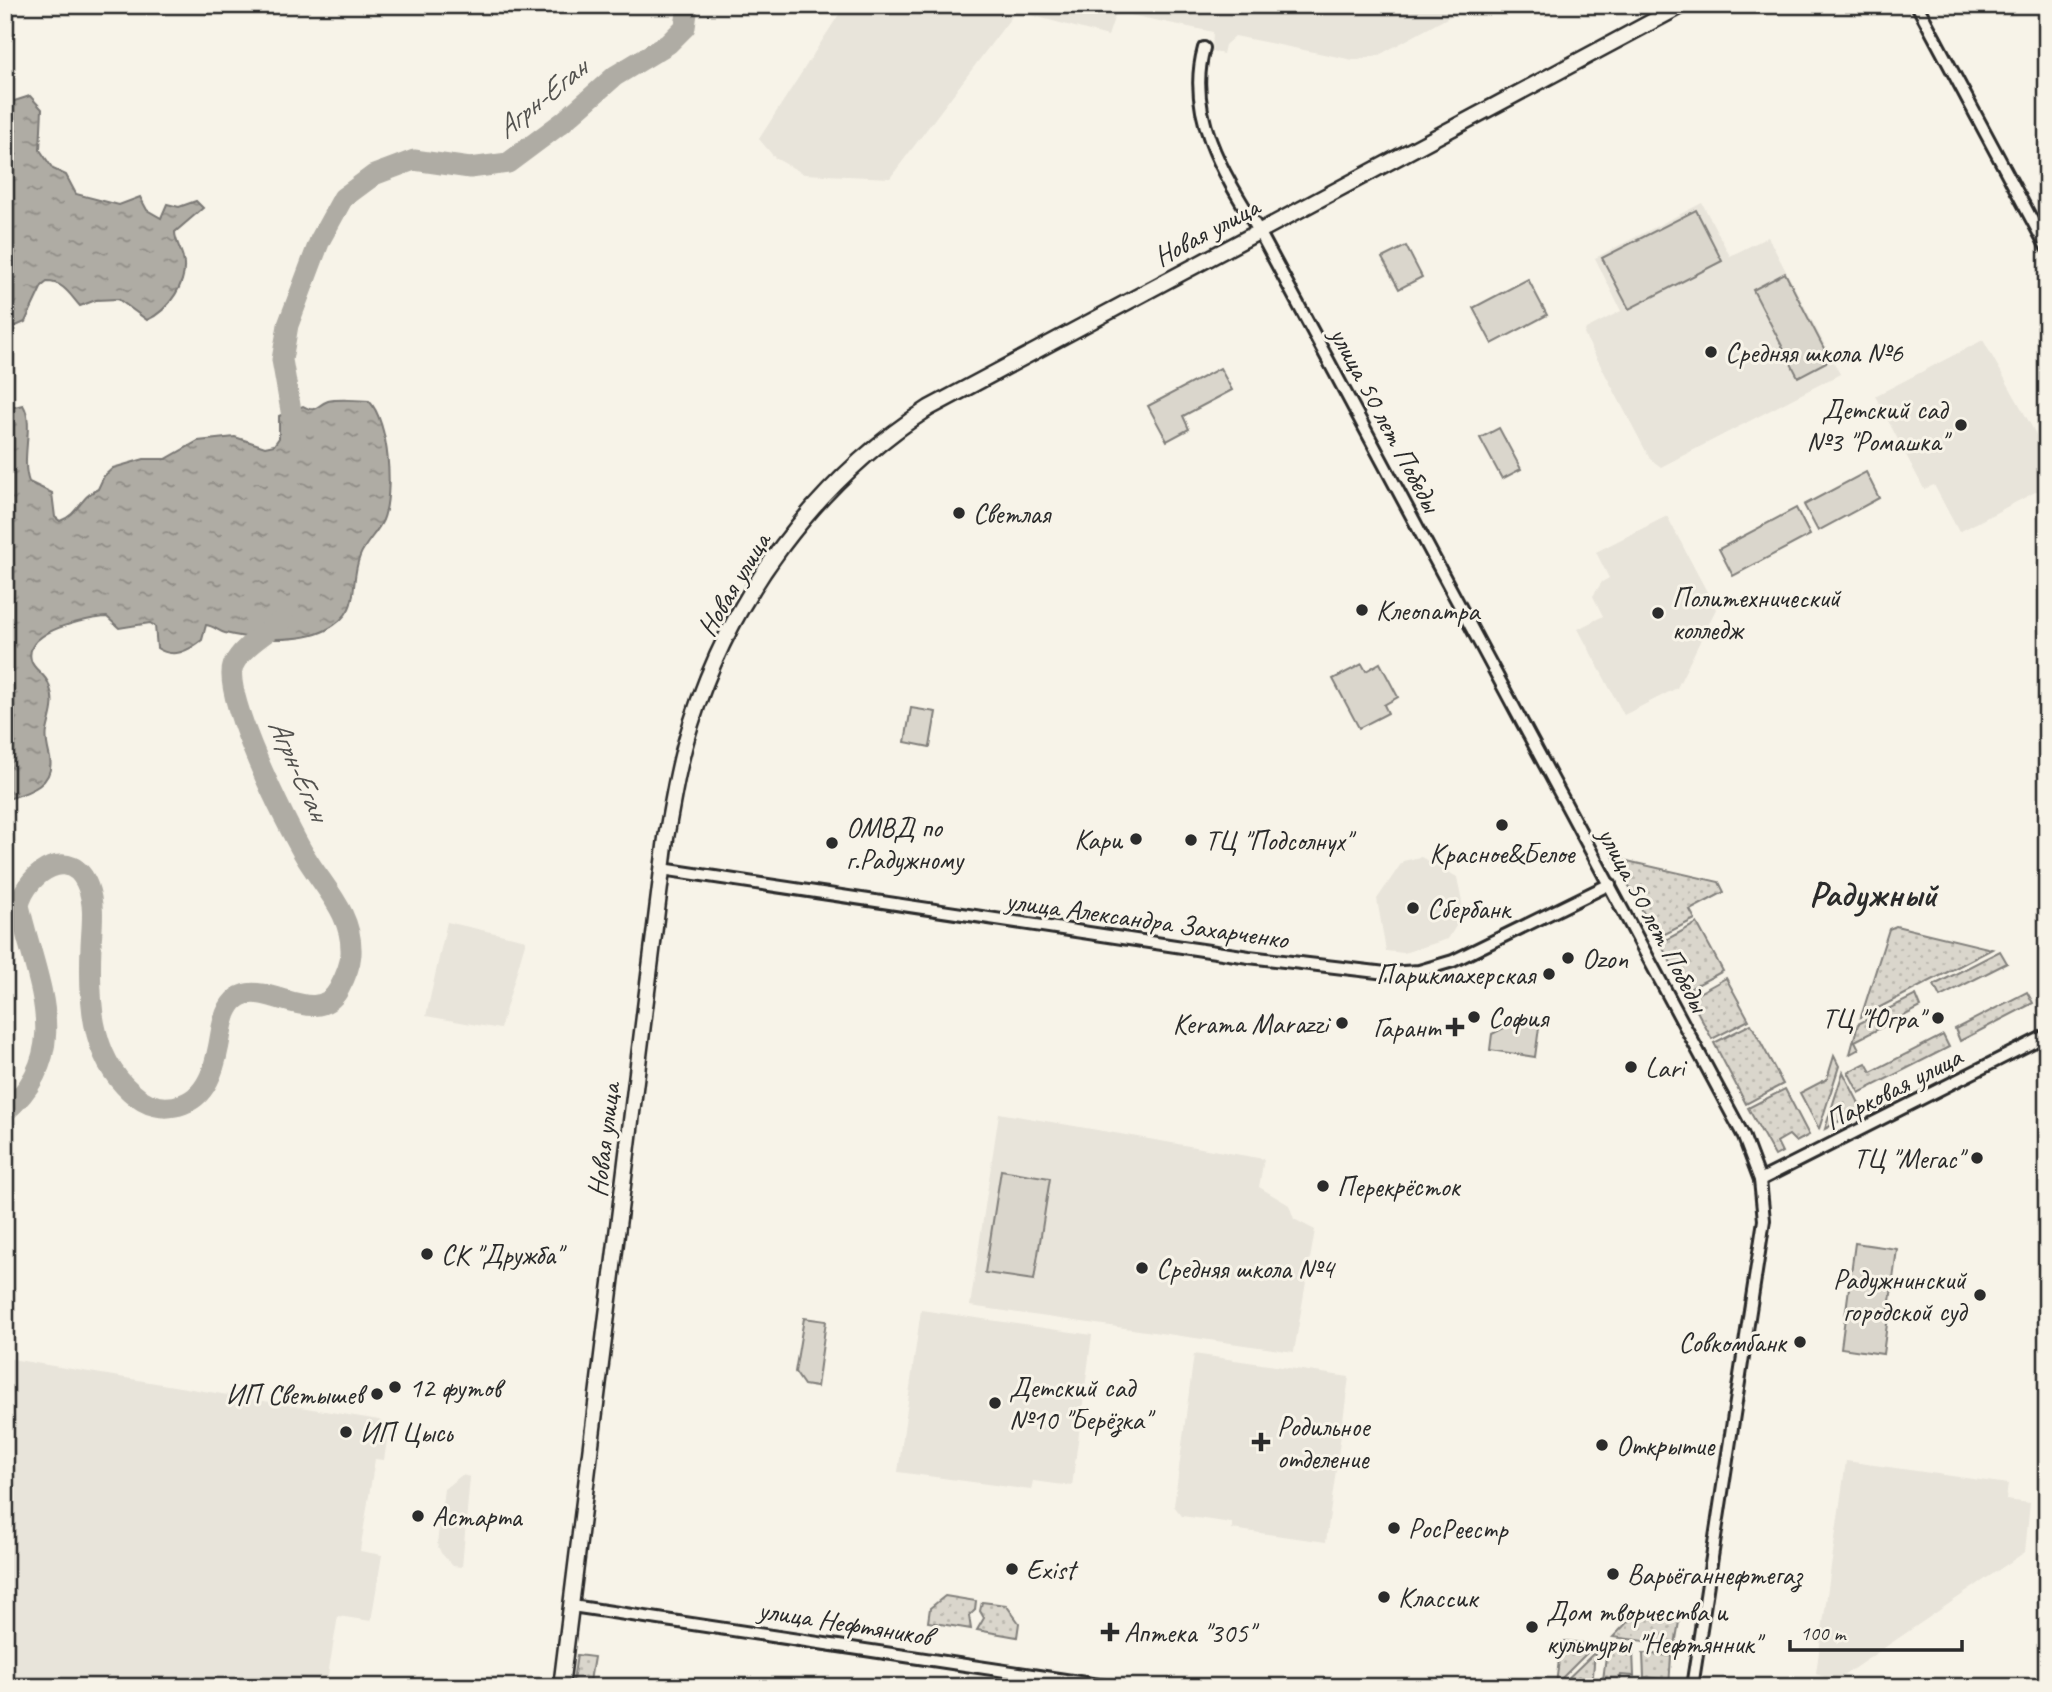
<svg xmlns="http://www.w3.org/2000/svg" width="2052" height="1692" font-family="Caveat,sans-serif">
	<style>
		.built { fill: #e8e4da }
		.grass { fill: url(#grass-dots); stroke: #82807c; stroke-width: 2 }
		.park { fill: #dad6cc; stroke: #82807c; stroke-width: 2 }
		.water { fill: url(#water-ripples); stroke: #7a7874; stroke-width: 2 }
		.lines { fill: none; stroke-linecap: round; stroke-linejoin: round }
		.river { stroke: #afaca4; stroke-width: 21 }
		.minor-casing { stroke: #2b2b2b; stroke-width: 16 }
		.tertiary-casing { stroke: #2b2b2b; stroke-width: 19 }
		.minor { stroke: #f7f3e8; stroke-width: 10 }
		.tertiary { stroke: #f7f3e8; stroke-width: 14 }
		.poi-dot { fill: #2b2b2b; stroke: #f7f3e8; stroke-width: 2.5 }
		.labels { text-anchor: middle; stroke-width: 6; stroke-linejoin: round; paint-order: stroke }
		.street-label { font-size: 28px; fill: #2b2b2b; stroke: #f7f3e8 }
		.poi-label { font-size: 28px; fill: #2b2b2b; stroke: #f7f3e8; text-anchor: start }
		.water-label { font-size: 30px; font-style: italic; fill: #53524f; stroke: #f7f3e8 }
		.district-label { font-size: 35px; font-weight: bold; fill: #2b2b2b; stroke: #f7f3e8 }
	</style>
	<defs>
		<pattern id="grass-dots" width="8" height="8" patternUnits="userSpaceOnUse" patternTransform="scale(1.75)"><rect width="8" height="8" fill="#dad6cc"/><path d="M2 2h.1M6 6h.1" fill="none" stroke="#bbb8af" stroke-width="1.8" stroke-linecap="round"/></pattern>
		<pattern id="water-ripples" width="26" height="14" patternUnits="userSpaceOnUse" patternTransform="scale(1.75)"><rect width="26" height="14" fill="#afaca4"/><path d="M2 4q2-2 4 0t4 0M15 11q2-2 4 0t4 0" fill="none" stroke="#8f8c86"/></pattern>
	</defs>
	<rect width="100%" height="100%" fill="#f7f3e8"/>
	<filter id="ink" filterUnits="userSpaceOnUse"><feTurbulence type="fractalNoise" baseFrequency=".0143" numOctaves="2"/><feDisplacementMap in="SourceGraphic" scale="14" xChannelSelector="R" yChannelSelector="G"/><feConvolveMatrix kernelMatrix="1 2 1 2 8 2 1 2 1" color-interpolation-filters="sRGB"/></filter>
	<g filter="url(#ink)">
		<g class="built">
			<polygon points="845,5 1471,5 1379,55 1353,60 1235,36 1225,45 1223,54 1212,51 1213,32 1116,12 1108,36 1016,11 890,178 804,174 775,158 759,139"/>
			<polygon points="1702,203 1730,256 1768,237 1840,374 1661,467 1650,459 1584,334 1586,329 1621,311 1595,258"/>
			<polygon points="1983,340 2047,454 2047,486 1959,532 1934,485 1924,489 1875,396"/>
			<polygon points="1667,516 1716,609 1677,688 1624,715 1578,629 1603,616 1593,596 1602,582 1609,578 1596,552"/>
			<polygon points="1421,857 1457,877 1464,913 1448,939 1404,953 1386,951 1377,899 1403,861"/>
			<polygon points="447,922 526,940 500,1029 426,1016"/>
			<polygon points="999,1113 1264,1159 1259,1187 1289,1205 1294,1219 1315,1230 1294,1352 970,1306"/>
			<polygon points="921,1310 1092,1335 1072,1486 1033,1481 1031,1490 898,1472"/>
			<polygon points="1194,1354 1349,1377 1326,1542 1232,1529 1232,1523 1182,1516 1174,1506"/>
			<polygon points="5,1358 379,1420 389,1428 384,1460 375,1459 360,1551 382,1555 371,1621 338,1616 326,1687 5,1687"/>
			<polygon points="1846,1461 2008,1484 2006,1500 2030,1503 2025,1552 1834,1682 1816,1673"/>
			<polygon points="462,1475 470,1477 462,1567 453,1566 441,1553 437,1544 444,1489"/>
		</g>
		<g class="grass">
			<polygon points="1614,858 1719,882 1724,892 1690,910 1695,919 1657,938"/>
			<polygon points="1697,923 1723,971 1686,991 1660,943"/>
			<polygon points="1896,926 1992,949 1861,1017 1889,929"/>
			<polygon points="2000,951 2007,963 1940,997 1934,985"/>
			<polygon points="1726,978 1749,1020 1712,1039 1690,998"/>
			<polygon points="2027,992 2033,1003 1960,1041 1955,1029"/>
			<polygon points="1916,995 1921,1007 1855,1041 1859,1049 1850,1054 1858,1024"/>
			<polygon points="1751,1024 1783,1084 1746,1104 1714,1043"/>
			<polygon points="1943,1035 1949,1047 1859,1093 1848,1072 1866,1063 1871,1072"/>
			<polygon points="1834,1056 1839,1066 1819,1129 1800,1093 1827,1079"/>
			<polygon points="1843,1072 1862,1109 1825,1129"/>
			<polygon points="1785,1089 1809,1135 1796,1142 1789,1135 1777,1142 1782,1152 1775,1156 1748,1108"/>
			<polygon points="945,1596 976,1601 975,1610 969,1616 971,1629 928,1622 930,1608"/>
			<polygon points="982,1602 1006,1605 1019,1623 1017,1637 977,1630 984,1618 980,1611"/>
			<polygon points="1638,1611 1680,1616 1675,1645 1613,1637"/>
			<polygon points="1565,1641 1592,1644 1593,1647 1556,1684 1561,1644"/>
			<polygon points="1612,1648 1633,1651 1634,1676 1621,1675 1619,1687 1602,1687 1606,1657"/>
			<polygon points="1595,1652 1592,1687 1559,1687"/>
			<polygon points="1643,1653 1671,1656 1669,1687 1663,1687 1663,1679 1644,1677"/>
			<polygon points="577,1655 594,1657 589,1687 572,1687"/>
		</g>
		<g class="park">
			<polygon points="1696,210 1722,261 1629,309 1602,258"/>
			<polygon points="1406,246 1422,277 1399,289 1382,258"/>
			<polygon points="1785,273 1830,360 1798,377 1753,290"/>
			<polygon points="1528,279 1547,315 1492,344 1473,308"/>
			<polygon points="1220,368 1232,390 1183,416 1189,429 1167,441 1148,406"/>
			<polygon points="1499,428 1521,469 1502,479 1480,438"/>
			<polygon points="1866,472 1879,498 1818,531 1804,505"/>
			<polygon points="1796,508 1810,535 1733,576 1719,549"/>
			<polygon points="1380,663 1398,697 1384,705 1388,713 1359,728 1333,679 1362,664 1366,671"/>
			<polygon points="911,708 936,712 930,747 905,742"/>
			<polygon points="1525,1017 1540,1020 1535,1057 1490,1050 1492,1034"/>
			<polygon points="1001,1170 1050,1178 1034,1280 985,1273"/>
			<polygon points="1855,1243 1897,1249 1883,1354 1841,1348"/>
			<polygon points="804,1318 826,1321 817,1387 804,1385 795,1372"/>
		</g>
		<g class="water">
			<path d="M 30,96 L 42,109 L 40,150 L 53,169 L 66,175 L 76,194 L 119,205 L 140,197 L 147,210 L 161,218 L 167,204 L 179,207 L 196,201 L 203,208 L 175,232 C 175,241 181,249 183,258 C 189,282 168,311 147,320 L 118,299 L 96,300 L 80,306 C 70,295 64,282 47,282 L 42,286 L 25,322 L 5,331 L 5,104 Z"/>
			<path d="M 5,394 L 10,408 L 23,405 C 35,424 20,458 29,482 L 52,493 L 55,517 L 60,521 C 79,514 80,497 98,489 L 104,476 L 113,468 L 144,459 L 166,459 L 198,441 L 235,437 L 265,447 L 274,445 L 279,438 L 279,416 L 303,406 C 317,414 316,405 328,401 C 335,399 361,400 369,401 C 389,421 394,493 383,520 C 377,533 365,543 360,556 C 348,586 364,610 326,630 C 300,643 253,640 225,633 C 218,631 214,626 206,625 L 202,640 C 188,651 173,659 157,648 L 155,626 L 150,623 L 119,628 L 107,617 C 89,618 23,630 31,660 C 33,670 46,674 49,685 C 56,703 51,713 47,731 C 45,740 48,749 50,758 C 55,786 26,793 5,800 Z"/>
		</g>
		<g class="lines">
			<g class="river">
				<polyline points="296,439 282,360 288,325 320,240 343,198 374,175 414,160 470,168 508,163 563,122 615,76 668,44 685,27 688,5"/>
				<path d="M 5,1112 C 77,1051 35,979 19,905 C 28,871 72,844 88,887 C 95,906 92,925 91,945 C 89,996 89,1055 131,1092 C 146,1106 164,1111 183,1104 C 211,1094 217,1058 221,1033 C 235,943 310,1042 339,989 C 345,978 350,967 351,954 C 353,914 324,888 305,856 C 287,826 222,696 233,666 C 241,647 267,633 283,620"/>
			</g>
			<g class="minor-casing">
				<g id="minor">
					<polyline points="1917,5 2047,248"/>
					<path d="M 1204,48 C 1185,115 1225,176 1259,231 L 1743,1135 L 1760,1180 L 1764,1220 L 1692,1687"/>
					<polyline points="662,869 1249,957 1386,973 1419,971 1453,961 1610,884"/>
					<polyline points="1760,1180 2047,1035"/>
					<polyline points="572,1606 1112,1687"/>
				</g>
			</g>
			<g class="tertiary-casing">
				<path id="tertiary" d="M 561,1687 L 666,838 C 673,799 679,761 691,724 C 731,596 816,481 929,408 L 1683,5"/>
			</g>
			<use href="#minor" class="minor"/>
			<use href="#tertiary" class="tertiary"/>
		</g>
	</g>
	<g class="poi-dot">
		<circle cx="1711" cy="352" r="7"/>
		<circle cx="1961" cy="425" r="7"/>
		<circle cx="959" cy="513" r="7"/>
		<circle cx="1362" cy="610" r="7"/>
		<circle cx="1658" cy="613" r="7"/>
		<circle cx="1502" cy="825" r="7"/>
		<circle cx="1136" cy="839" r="7"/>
		<circle cx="1191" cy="840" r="7"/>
		<circle cx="832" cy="843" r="7"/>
		<circle cx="1413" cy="908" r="7"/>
		<circle cx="1568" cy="958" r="7"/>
		<circle cx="1549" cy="974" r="7"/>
		<circle cx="1474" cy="1017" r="7"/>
		<circle cx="1938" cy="1018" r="7"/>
		<circle cx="1342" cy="1023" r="7"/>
		<path d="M1451.5 1016.5h7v7h7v7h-7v7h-7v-7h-7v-7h7z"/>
		<circle cx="1631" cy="1067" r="7"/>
		<circle cx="1977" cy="1158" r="7"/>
		<circle cx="1323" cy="1186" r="7"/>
		<circle cx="427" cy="1254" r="7"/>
		<circle cx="1142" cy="1268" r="7"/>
		<circle cx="1980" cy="1295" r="7"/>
		<circle cx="1800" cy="1342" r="7"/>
		<circle cx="395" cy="1387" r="7"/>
		<circle cx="377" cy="1394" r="7"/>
		<circle cx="995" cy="1403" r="7"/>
		<circle cx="346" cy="1432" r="7"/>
		<path d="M1257.5 1431.5h7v7h7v7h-7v7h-7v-7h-7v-7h7z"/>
		<circle cx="1602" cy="1445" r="7"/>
		<circle cx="418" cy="1516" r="7"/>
		<circle cx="1394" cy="1528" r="7"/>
		<circle cx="1012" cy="1569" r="7"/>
		<circle cx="1613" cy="1574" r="7"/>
		<circle cx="1384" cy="1597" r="7"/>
		<circle cx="1532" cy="1627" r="7"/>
		<path d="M1106.5 1621.5h7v7h7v7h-7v7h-7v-7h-7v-7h7z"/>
	</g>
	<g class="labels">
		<g class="street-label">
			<text transform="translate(1206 231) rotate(-28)" y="10">Новая улица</text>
			<text transform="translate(1386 419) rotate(62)" y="10">улица 50 лет Победы</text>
			<text transform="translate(733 584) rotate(-59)" y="10">Новая улица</text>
			<text transform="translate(1147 919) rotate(8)" y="10">улица Александра Захарченко</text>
			<text transform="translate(1654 919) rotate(62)" y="10">улица 50 лет Победы</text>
			<text transform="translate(1893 1088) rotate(-27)" y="10">Парковая улица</text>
			<text transform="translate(603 1140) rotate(-83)" y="10">Новая улица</text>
			<text transform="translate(845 1622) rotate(9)" y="10">улица Нефтяников</text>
		</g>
		<g class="poi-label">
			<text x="1725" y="362">Средняя школа №6</text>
			<text x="1947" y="419" text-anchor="end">Детский сад<tspan x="1947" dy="32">№3 "Ромашка"</tspan></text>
			<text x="973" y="523">Светлая</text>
			<text x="1672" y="607">Политехнический<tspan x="1672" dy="32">колледж</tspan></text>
			<text x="1376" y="620">Клеопатра</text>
			<text x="846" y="837">ОМВД по<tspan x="846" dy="32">г.Радужному</tspan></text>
			<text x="1122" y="849" text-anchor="end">Кари</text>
			<text x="1205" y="850">ТЦ "Подсолнух"</text>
			<text x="1502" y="863" text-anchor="middle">Красное&amp;Белое</text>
			<text x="1427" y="918">Сбербанк</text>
			<text x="1582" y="968">Ozon</text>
			<text x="1535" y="984" text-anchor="end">Парикмахерская</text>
			<text x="1488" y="1027">София</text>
			<text x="1924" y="1028" text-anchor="end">ТЦ "Югра"</text>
			<text x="1328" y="1033" text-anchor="end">Kerama Marazzi</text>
			<text x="1441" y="1037" text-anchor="end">Гарант</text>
			<text x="1645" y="1077">Lari</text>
			<text x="1963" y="1168" text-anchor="end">ТЦ "Мегас"</text>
			<text x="1337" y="1196">Перекрёсток</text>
			<text x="441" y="1264">СК "Дружба"</text>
			<text x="1156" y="1278">Средняя школа №4</text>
			<text x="1966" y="1289" text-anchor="end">Радужнинский<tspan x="1966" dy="32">городской суд</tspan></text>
			<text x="1786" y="1352" text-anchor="end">Совкомбанк</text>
			<text x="409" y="1397">12 футов</text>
			<text x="1009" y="1397">Детский сад<tspan x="1009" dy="32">№10 "Берёзка"</tspan></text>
			<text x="363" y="1404" text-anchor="end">ИП Светышев</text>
			<text x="1277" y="1436">Родильное<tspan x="1277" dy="32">отделение</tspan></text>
			<text x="360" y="1442">ИП Цысь</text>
			<text x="1616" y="1455">Открытие</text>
			<text x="432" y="1526">Астарта</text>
			<text x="1408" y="1538">РосРеестр</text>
			<text x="1026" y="1579">Exist</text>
			<text x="1627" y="1584">Варьёганнефтегаз</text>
			<text x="1398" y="1607">Классик</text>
			<text x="1546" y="1621">Дом творчества и<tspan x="1546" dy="32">культуры "Нефтянник"</tspan></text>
			<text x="1124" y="1642">Аптека "305"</text>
		</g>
		<g class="water-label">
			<text transform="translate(541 98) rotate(-39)" y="10">Агрн-Еган</text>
			<text transform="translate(299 769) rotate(66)" y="10">Агрн-Еган</text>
		</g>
		<g class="district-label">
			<text x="1873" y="906">Радужный</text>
		</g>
	</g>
	<rect width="2052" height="1692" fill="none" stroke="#f7f3e8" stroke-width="28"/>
	<rect x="14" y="14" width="2024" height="1664" fill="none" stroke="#2b2b2b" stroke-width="2.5" filter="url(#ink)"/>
	<path d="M1790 1640v10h172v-10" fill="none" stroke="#2b2b2b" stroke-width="3.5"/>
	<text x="1800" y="1640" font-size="21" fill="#2b2b2b" stroke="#f7f3e8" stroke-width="5" paint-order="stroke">100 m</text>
</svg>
